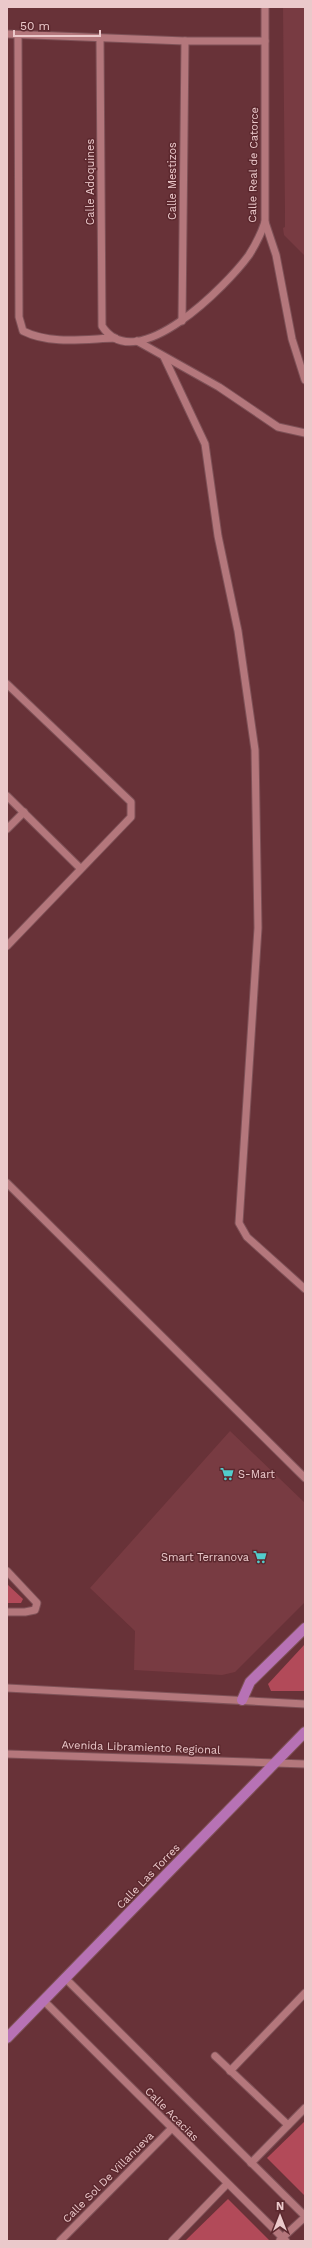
<svg xmlns="http://www.w3.org/2000/svg" width="312" height="2248" font-family="'Work Sans',sans-serif">
	<style>
		.built { fill: #783b42 }
		.green { fill: #b24a59 }
		.lines { fill: none; stroke-linecap: round; stroke-linejoin: round }
		.minor-casing { stroke: #7e5157; stroke-width: 9 }
		.major-casing { stroke: #7e5157; stroke-width: 12 }
		.minor { stroke: #b4777c; stroke-width: 7 }
		.major { stroke: #b772b5; stroke-width: 10 }
		.labels { text-anchor: middle; stroke-width: 3; stroke-linejoin: round; paint-order: stroke }
		.street-label { font-size: 11px; fill: #ebc9cb; stroke: #5c282e }
		.poi-label { font-size: 11px; fill: #ebc9cb; stroke: #5c282e; text-anchor: start }
	</style>
	<rect width="100%" height="100%" fill="#683238"/>
	<g class="built">
		<polygon points="283,7 305,7 305,256 284,235 283,228 285,227 285,213"/>
		<polygon points="230,1431 305,1503 305,1602 235,1672 222,1675 134,1670 135,1631 90,1588"/>
	</g>
	<g class="green">
		<polygon points="7,1584 23,1599 21,1603 7,1603"/>
		<polygon points="305,1644 305,1691 271,1691 268,1684"/>
		<polygon points="305,2121 305,2196 267,2158"/>
		<polygon points="228,2199 269,2240 185,2241"/>
	</g>
	<g class="lines">
		<g class="minor-casing">
			<g id="minor">
				<polyline points="7,34 185,41 265,41"/>
				<path d="M 18,35 L 19,317 L 23,331 C 51,345 85,339 115,338"/>
				<path d="M 100,39 L 102,326 C 136,379 228,284 249,255 C 256,244 261,234 265,222 L 265,7"/>
				<polyline points="265,222 276,255 292,339 305,380"/>
				<polyline points="182,321 185,41"/>
				<polyline points="137,341 219,387 278,427 305,433"/>
				<polyline points="164,357 205,444 218,536 238,631 255,750 258,928 239,1223 247,1237 305,1289"/>
				<polyline points="7,684 131,802 131,817 7,946"/>
				<polyline points="7,796 80,868"/>
				<polyline points="7,829 24,812"/>
				<polyline points="7,1183 305,1478"/>
				<polyline points="7,1571 37,1603 35,1610 25,1612 7,1612"/>
				<polyline points="7,1688 305,1704"/>
				<polyline points="7,1754 305,1764"/>
				<polyline points="65,1978 305,2216"/>
				<polyline points="44,2001 286,2241"/>
				<polyline points="215,2056 288,2125"/>
				<polyline points="230,2071 305,1993"/>
				<polyline points="251,2163 305,2108"/>
				<polyline points="280,2240 305,2217"/>
				<polyline points="60,2241 171,2129"/>
				<polyline points="172,2241 227,2184"/>
			</g>
		</g>
		<g class="major-casing">
			<g id="major">
				<polyline points="242,1700 250,1682 305,1628"/>
				<polyline points="7,2038 305,1732"/>
			</g>
		</g>
		<use href="#minor" class="minor"/>
		<use href="#major" class="major"/>
	</g>
	<defs>
		<g id="supermarket-bare" transform="scale(1.08)"><path d="M-6-5.5h2.5l.6 2H6L4.5 2H-2.5L-4.4-4H-6ZM-1.5 3.2a1.3 1.3 0 1 0 .1 0ZM3 3.2a1.3 1.3 0 1 0 .1 0Z" fill="#52cdcc" stroke="#5c282e" stroke-width="2.5" paint-order="stroke"/></g>
	</defs>
	<g fill-rule="evenodd">
		<use href="#supermarket-bare" x="227" y="1474"/>
		<use href="#supermarket-bare" x="260" y="1557"/>
	</g>
	<g class="labels">
		<g class="street-label">
			<text transform="translate(253 165) rotate(-89)" y="4">Calle Real de Catorce</text>
			<text transform="translate(172 181) rotate(-90)" y="4">Calle Mestizos</text>
			<text transform="translate(90 182) rotate(-90)" y="4">Calle Adoquines</text>
			<text transform="translate(141 1747) rotate(2)" y="4">Avenida Libramiento Regional</text>
			<text transform="translate(148 1876) rotate(-46)" y="4">Calle Las Torres</text>
			<text transform="translate(172 2114) rotate(45)" y="4">Calle Acacias</text>
			<text transform="translate(108 2177) rotate(-45)" y="4">Calle Sol De Villanueva</text>
		</g>
		<g class="poi-label">
			<text x="238" y="1478">S-Mart</text>
			<text x="249" y="1561" text-anchor="end">Smart Terranova</text>
		</g>
	</g>
	<rect width="312" height="2248" fill="none" stroke="#ebc9cb" stroke-width="16"/>
	<g transform="translate(280 2216)" stroke="#5c282e" stroke-width="3" paint-order="stroke">
	<path d="M0-3L7 15L0 10L-7 15Z" fill="#ebc9cb"/>
	<text y="-6" font-size="11" font-weight="bold" text-anchor="middle" fill="#ebc9cb">N</text>
	</g>
	<path d="M14 30v6h86v-6" fill="none" stroke="#ebc9cb" stroke-width="2"/>
	<text x="20" y="30" font-size="12" fill="#ebc9cb" stroke="#5c282e" stroke-width="3" paint-order="stroke">50 m</text>
</svg>
